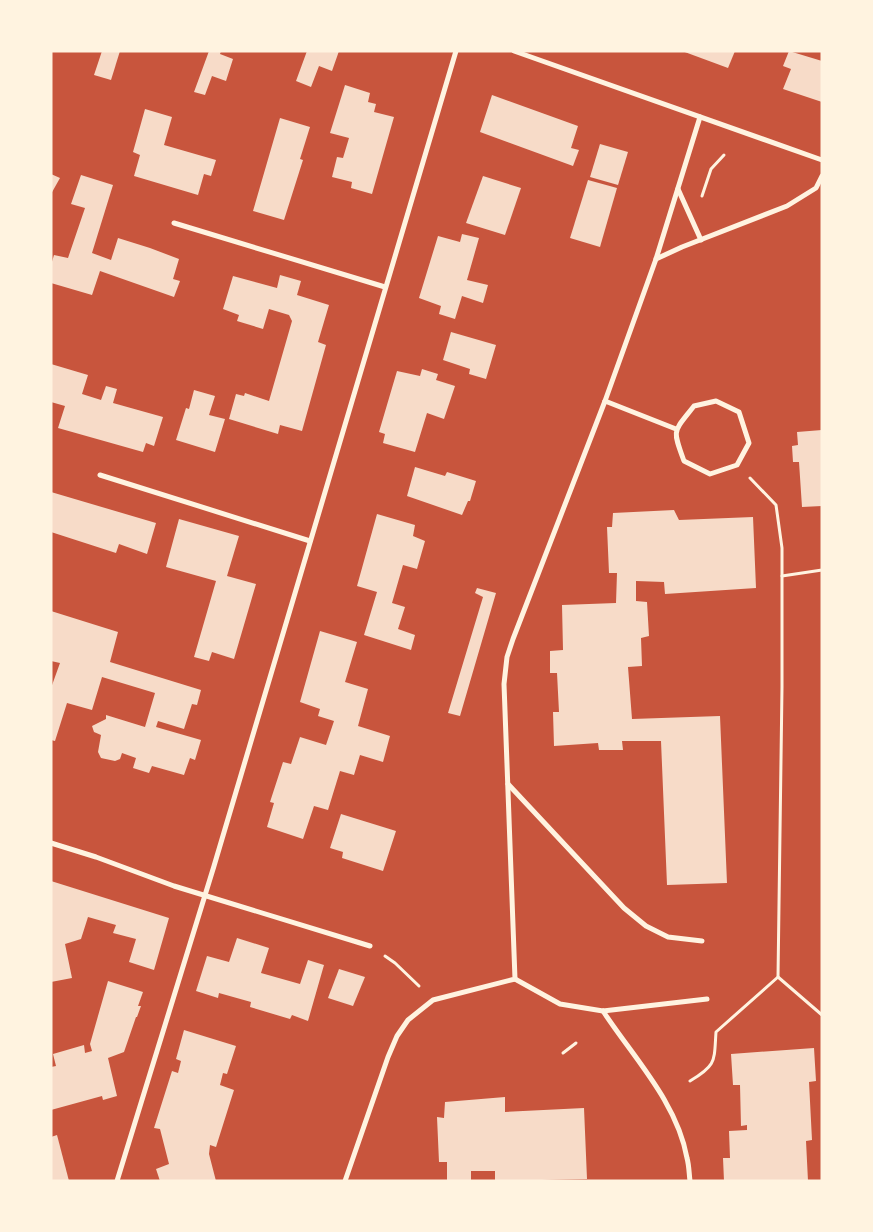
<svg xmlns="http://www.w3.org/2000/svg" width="873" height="1232" font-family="Karla,sans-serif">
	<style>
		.building { fill: #f7dbc8 }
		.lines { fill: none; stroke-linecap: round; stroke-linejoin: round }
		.path { stroke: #fff3e0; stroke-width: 3 }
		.minor { stroke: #fff3e0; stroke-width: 5 }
	</style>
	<rect width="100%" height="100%" fill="#c8553d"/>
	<g class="building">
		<polygon points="102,51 120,51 111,80 94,75"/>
		<polygon points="209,51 221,51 220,54 233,59 226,81 212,76 205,95 194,92"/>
		<polygon points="307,51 339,51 332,71 319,66 311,87 296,81"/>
		<polygon points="682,51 735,51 728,68"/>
		<polygon points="789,51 822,61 822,102 783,89 791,69 783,66"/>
		<polygon points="345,85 370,93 368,102 376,104 374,112 394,117 372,194 351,188 352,182 332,177 337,157 343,158 349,138 330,133"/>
		<polygon points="492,95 578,126 571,148 579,150 573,166 480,132"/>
		<polygon points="145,109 172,117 164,145 216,160 211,176 204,174 198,195 134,176 140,155 133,152"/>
		<polygon points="280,118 310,127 300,159 303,160 284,220 253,211"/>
		<polygon points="600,144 628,152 618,185 590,177"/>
		<polygon points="51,174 60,178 51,194"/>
		<polygon points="81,175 113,185 92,253 111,260 118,238 150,248 179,259 173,279 180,281 174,297 100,271 92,295 51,283 51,265 54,255 68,258 85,208 71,204"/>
		<polygon points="483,176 521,188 505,235 466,223"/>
		<polygon points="588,180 617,188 600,247 570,238"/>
		<polygon points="462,234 479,238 467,280 488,285 483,303 462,296 455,319 439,314 441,306 419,298 438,236 460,242"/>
		<polygon points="280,275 301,281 297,295 329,305 318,342 326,345 302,431 280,425 278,434 229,419 236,394 244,396 245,393 269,401 292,321 289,315 269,309 263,329 237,321 239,315 223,309 233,276 277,288"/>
		<polygon points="451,332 496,345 486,379 469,374 470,369 443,360"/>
		<polygon points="51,364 88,375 82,394 101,400 106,386 117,389 113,403 163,417 154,446 146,443 143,452 58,428 65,406 51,402"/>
		<polygon points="422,369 438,374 436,380 455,386 444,419 427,413 415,452 383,443 385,434 379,432 397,371 420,376"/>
		<polygon points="194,390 215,396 209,415 225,419 215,452 176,440 186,408 189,409"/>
		<polygon points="822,430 822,506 802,507 799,462 793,462 792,446 798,445 797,432"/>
		<polygon points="415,467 445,476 447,472 476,481 470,501 468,501 462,515 407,496"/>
		<polygon points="51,492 156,523 147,554 119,544 116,553 51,532"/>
		<polygon points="674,510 679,520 753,517 756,588 665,594 664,582 636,581 636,601 647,602 649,636 641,638 642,666 628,667 632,719 720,716 727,883 667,885 661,741 622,741 623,750 599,750 598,743 554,746 553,712 559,712 557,673 550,673 550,651 563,650 562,605 616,603 617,573 609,573 607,527 612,527 613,513"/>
		<polygon points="377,514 415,525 413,536 425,541 417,569 403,565 392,603 405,607 398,629 415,635 411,650 364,635 377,592 357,586"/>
		<polygon points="179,519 239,536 227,576 256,584 234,659 212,652 209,661 194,657 216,581 166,567"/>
		<polygon points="477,588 496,593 460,716 448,713 483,597 475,593"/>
		<polygon points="51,611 118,632 110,662 201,690 197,705 192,704 184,729 158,721 156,727 201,740 195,760 190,758 184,775 152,766 149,773 133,768 136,758 122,753 120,759 115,761 101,758 98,752 101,735 94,732 92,726 106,719 106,715 145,727 155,693 102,677 92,710 67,703 55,741 51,740 51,688 60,663 51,661"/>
		<polygon points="320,631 357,642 345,682 368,689 358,726 390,736 383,762 360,755 354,775 340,771 328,810 314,806 303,839 267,827 274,803 270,802 283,762 291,764 300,737 326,745 334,721 318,716 320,709 300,702"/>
		<polygon points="341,814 396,831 383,871 342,858 343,852 330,848"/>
		<polygon points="51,881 169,918 154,970 129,962 136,939 113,933 116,925 88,917 81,939 65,944 72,978 51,982"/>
		<polygon points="237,938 269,948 261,973 300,984 308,960 324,965 308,1021 292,1015 290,1019 250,1007 251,1002 219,993 218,998 196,991 207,956 229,962"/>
		<polygon points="339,969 365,977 353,1006 328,998"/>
		<polygon points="108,981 143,992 138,1006 141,1006 137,1017 136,1017 124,1052 108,1058 117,1096 103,1100 102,1096 51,1110 51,1067 56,1066 53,1054 84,1045 85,1053 92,1051 90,1044"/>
		<polygon points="184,1030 236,1046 227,1074 223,1073 220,1085 234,1090 216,1147 210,1145 209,1154 216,1181 160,1181 156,1169 169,1164 160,1129 154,1128 172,1071 178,1073 181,1061 176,1059"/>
		<polygon points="814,1048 816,1081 809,1082 812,1140 806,1141 808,1181 724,1181 723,1158 730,1158 729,1131 747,1130 747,1125 741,1126 740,1085 733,1085 731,1054"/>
		<polygon points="505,1097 505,1112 584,1108 587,1179 495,1181 495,1171 471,1171 471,1181 447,1181 447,1162 439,1162 437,1117 444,1118 445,1102"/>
		<polygon points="57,1135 69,1181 51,1181 51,1137"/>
	</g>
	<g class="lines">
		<g class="path">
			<polyline points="702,196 711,169 724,155"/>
			<polyline points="750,478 776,505 782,548 782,687 778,977"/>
			<polyline points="782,576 822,570"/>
			<polyline points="385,956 395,963 419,986"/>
			<polyline points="563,1053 576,1043"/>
			<path d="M 690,1081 C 717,1065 714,1061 716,1032 L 778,977 L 822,1015"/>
		</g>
		<g class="minor">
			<polyline points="514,51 822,160"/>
			<polyline points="678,189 701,240"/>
			<polyline points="174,223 385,287"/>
			<polyline points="656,259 682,247 787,206 816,188 822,176"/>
			<polyline points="605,401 676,429"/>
			<path d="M 716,401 L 739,412 L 749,443 L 737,465 L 710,474 L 684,461 C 672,428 673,433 694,406 Z"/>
			<polyline points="100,475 310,541"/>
			<polyline points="508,784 624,908 646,926 668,937 702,941"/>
			<polyline points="51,843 96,857 174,886 370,946"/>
			<polyline points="515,979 560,1004 603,1011 707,999"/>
			<path d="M 603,1011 C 633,1057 677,1102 687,1158 C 689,1165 689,1173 690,1181"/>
			<polyline points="117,1181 214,866 456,51"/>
			<polyline points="345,1181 388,1057 397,1036 408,1020 433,1000 515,979 504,684 507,657 513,639 605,401 656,259 700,117"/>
		</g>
	</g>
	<rect width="873" height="1232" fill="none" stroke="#fff3e0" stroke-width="105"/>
</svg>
